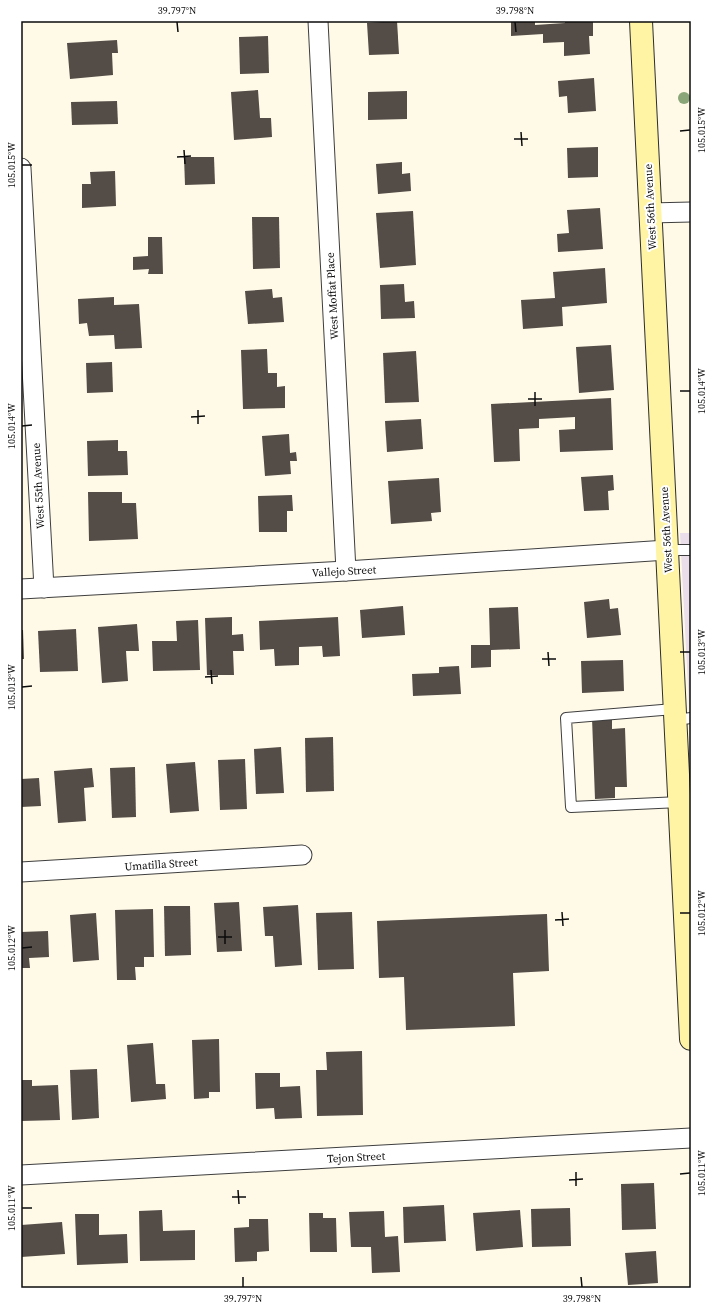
<svg xmlns="http://www.w3.org/2000/svg" width="712" height="1309" font-family="'Source Serif 4',serif">
	<style>
		.industrial { fill: #e9deea }
		.building { fill: #534c47 }
		.lines { fill: none; stroke-linecap: round; stroke-linejoin: round }
		.lane-casing { stroke: #3e3e3e; stroke-width: 12 }
		.street-casing { stroke: #3e3e3e; stroke-width: 21 }
		.secondary-casing { stroke: #2d2d2d; stroke-width: 24 }
		.lane { stroke: #fff; stroke-width: 10 }
		.street { stroke: #fff; stroke-width: 19 }
		.secondary { stroke: #fef4a4; stroke-width: 22 }
		.tree { fill: #8aa678 }
		.ticks { fill: none; stroke: #0b0b0b; stroke-width: 1.5 }
		.labels { text-anchor: middle; stroke-width: 4; stroke-linejoin: round; paint-order: stroke }
		.street-label { font-size: 11px; fill: #0b0b0b; stroke: #fff }
		.neatline { fill: none; stroke: #0b0b0b; stroke-width: 1.5 }
		.ticks-label { font-size: 10px; text-anchor: middle; fill: #0b0b0b }
	</style>
	<rect width="100%" height="100%" fill="#fffae8"/>
	<polygon class="industrial" points="680,533 691,533 691,743"/>
	<g class="building">
		<polygon points="397,21 399,54 369,55 367,23"/>
		<polygon points="511,21 535,21 535,25 565,23 565,21 593,21 593,36 589,36 590,54 564,56 564,42 543,43 543,34 511,36"/>
		<polygon points="268,36 269,73 240,74 239,37"/>
		<polygon points="117,40 118,53 112,53 113,75 70,79 67,43"/>
		<polygon points="594,78 596,111 568,113 567,96 559,97 558,81"/>
		<polygon points="258,90 260,118 271,118 272,137 234,140 231,92"/>
		<polygon points="407,91 407,119 368,120 368,92"/>
		<polygon points="117,101 118,124 72,125 71,102"/>
		<polygon points="598,147 598,177 568,178 567,148"/>
		<polygon points="184,157 214,157 215,184 185,185"/>
		<polygon points="402,162 402,174 410,173 411,191 378,194 376,164"/>
		<polygon points="115,171 116,206 82,208 82,184 91,184 90,172"/>
		<polygon points="600,208 603,249 558,252 557,234 569,233 567,210"/>
		<polygon points="413,211 416,265 380,268 376,213"/>
		<polygon points="252,217 279,217 280,268 253,269"/>
		<polygon points="148,237 162,237 163,274 148,274 149,269 133,270 133,257 148,256"/>
		<polygon points="605,268 607,303 562,307 563,326 523,329 521,300 555,298 553,272"/>
		<polygon points="404,284 405,302 414,301 415,318 381,319 380,285"/>
		<polygon points="272,289 273,298 282,297 284,322 248,324 245,291"/>
		<polygon points="114,297 114,305 139,304 142,348 115,349 114,335 89,336 87,323 79,324 78,299"/>
		<polygon points="611,345 614,390 579,393 576,347"/>
		<polygon points="267,349 268,373 277,373 277,387 285,386 285,408 243,409 241,350"/>
		<polygon points="416,351 419,402 385,403 383,353"/>
		<polygon points="112,362 113,392 87,393 86,363"/>
		<polygon points="611,398 613,450 560,452 559,430 575,429 575,417 539,419 539,428 519,429 520,461 494,462 491,404"/>
		<polygon points="421,419 423,449 387,452 385,421"/>
		<polygon points="289,434 290,453 296,452 297,461 290,461 291,474 265,476 262,436"/>
		<polygon points="118,440 118,451 127,451 128,475 88,476 87,441"/>
		<polygon points="613,475 614,490 608,491 609,510 584,511 581,477"/>
		<polygon points="439,478 441,512 431,513 432,521 391,524 388,481"/>
		<polygon points="88,492 122,492 122,503 136,503 138,539 89,541"/>
		<polygon points="292,495 293,511 287,511 287,532 259,532 258,496"/>
		<polygon points="609,599 610,609 618,608 621,635 587,638 584,602"/>
		<polygon points="403,606 405,635 362,638 360,610"/>
		<polygon points="518,607 520,649 491,650 491,667 471,668 471,645 490,645 489,608"/>
		<polygon points="232,617 232,635 243,634 244,651 233,651 234,675 207,675 205,618"/>
		<polygon points="338,617 340,656 323,657 322,646 299,647 299,665 275,666 274,649 260,650 259,621"/>
		<polygon points="198,620 200,670 153,671 152,641 177,641 176,621"/>
		<polygon points="137,624 139,651 126,651 128,681 102,683 98,627"/>
		<polygon points="76,629 78,671 40,672 38,631"/>
		<polygon points="21,630 23,630 24,659 21,659"/>
		<polygon points="623,660 624,691 582,693 581,661"/>
		<polygon points="459,666 461,694 413,696 412,674 439,673 439,667"/>
		<polygon points="592,718 612,718 612,729 625,728 627,787 615,787 615,798 595,799"/>
		<polygon points="333,737 334,791 306,792 305,738"/>
		<polygon points="281,747 284,793 256,794 254,749"/>
		<polygon points="245,759 247,809 220,810 218,760"/>
		<polygon points="195,762 199,811 170,813 166,764"/>
		<polygon points="135,767 136,817 112,818 110,768"/>
		<polygon points="92,768 94,787 84,788 86,821 58,823 54,771"/>
		<polygon points="39,778 41,806 21,807 21,779"/>
		<polygon points="239,902 242,951 217,952 214,903"/>
		<polygon points="298,905 302,965 275,967 273,936 265,936 263,907"/>
		<polygon points="164,906 190,906 191,955 165,956"/>
		<polygon points="153,909 154,957 144,957 144,967 135,967 136,980 117,980 115,910"/>
		<polygon points="352,912 354,969 318,970 316,913"/>
		<polygon points="96,913 99,960 73,962 70,915"/>
		<polygon points="547,914 549,971 513,973 515,1026 406,1030 404,977 379,978 377,921"/>
		<polygon points="48,931 49,957 29,958 30,968 21,968 21,932"/>
		<polygon points="219,1039 220,1092 209,1092 209,1098 194,1099 192,1040"/>
		<polygon points="153,1043 156,1084 165,1084 166,1099 131,1102 127,1045"/>
		<polygon points="362,1051 363,1115 317,1116 316,1070 327,1070 326,1052"/>
		<polygon points="97,1069 99,1118 72,1120 70,1070"/>
		<polygon points="255,1073 280,1073 280,1087 300,1086 302,1118 275,1119 274,1108 256,1109"/>
		<polygon points="21,1080 32,1080 32,1086 58,1085 60,1120 21,1121"/>
		<polygon points="654,1183 656,1229 622,1230 621,1184"/>
		<polygon points="444,1205 446,1241 404,1243 403,1207"/>
		<polygon points="570,1208 571,1246 532,1247 531,1209"/>
		<polygon points="162,1210 163,1231 195,1230 195,1260 140,1261 139,1211"/>
		<polygon points="520,1210 523,1247 476,1251 473,1213"/>
		<polygon points="384,1211 385,1237 398,1236 400,1272 372,1273 371,1247 351,1247 349,1212"/>
		<polygon points="309,1213 323,1213 323,1218 336,1218 337,1252 310,1252"/>
		<polygon points="75,1214 99,1214 99,1235 127,1234 128,1263 77,1265"/>
		<polygon points="249,1219 268,1219 269,1251 257,1252 257,1261 235,1262 234,1228 249,1227"/>
		<polygon points="62,1222 65,1254 21,1257 21,1225"/>
		<polygon points="656,1251 658,1283 628,1285 625,1253"/>
	</g>
	<g class="lines">
		<g class="lane-casing">
			<g id="lane">
				<polyline points="667,550 691,550"/>
				<polyline points="674,709 566,718 571,807 680,802"/>
				<polyline points="675,720 691,718"/>
			</g>
		</g>
		<g class="street-casing">
			<g id="street">
				<polyline points="318,21 346,571"/>
				<polyline points="21,168 44,588"/>
				<polyline points="650,213 691,212"/>
				<polyline points="21,589 346,571 667,550"/>
				<polyline points="21,872 302,855"/>
				<polyline points="21,1175 691,1138"/>
			</g>
		</g>
		<g class="secondary-casing">
			<polyline id="secondary" points="641,21 691,1039"/>
		</g>
		<use href="#lane" class="lane"/>
		<use href="#street" class="street"/>
		<use href="#secondary" class="secondary"/>
	</g>
	<circle class="tree" cx="684" cy="98" r="6"/>
	<path class="ticks" d="M 177,22 L 178,32M 515,22 L 516,32M 680,131 L 690,130M 521,132 L 522,146M 514,139 L 528,139M 184,150 L 185,164M 177,157 L 191,156M 22,165 L 32,165M 680,391 L 690,391M 535,392 L 535,406M 528,399 L 542,399M 198,410 L 198,424M 191,417 L 205,416M 22,426 L 32,425M 548,652 L 549,666M 680,652 L 690,652M 542,659 L 556,659M 211,670 L 212,684M 205,677 L 218,676M 22,687 L 32,686M 562,912 L 563,926M 680,913 L 690,913M 555,920 L 569,919M 225,930 L 225,944M 218,937 L 232,937M 22,948 L 32,947M 576,1172 L 576,1186M 680,1174 L 690,1173M 569,1180 L 583,1179M 238,1190 L 239,1204M 232,1197 L 246,1197M 22,1208 L 32,1208M 243,1277 L 243,1287M 581,1277 L 582,1287"/>
	<g class="labels">
		<g class="street-label">
			<text transform="translate(650 207) rotate(-93)" y="4">West 56th Avenue</text>
			<text transform="translate(332 296) rotate(-93)" y="4">West Moffat Place</text>
			<text transform="translate(38 486) rotate(-93)" y="4">West 55th Avenue</text>
			<text transform="translate(666 530) rotate(-93)" y="4">West 56th Avenue</text>
			<text transform="translate(344 571) rotate(-3)" y="4">Vallejo Street</text>
			<text transform="translate(161 864) rotate(-4)" y="4">Umatilla Street</text>
			<text transform="translate(356 1157) rotate(-3)" y="4">Tejon Street</text>
		</g>
	</g>
	<rect width="712" height="1309" fill="none" stroke="#ffffff" stroke-width="44"/>
	<rect x="22" y="22" width="668" height="1265" class="neatline"/>
	<g class="ticks-label">
		<text x="177" y="14">39.797°N</text>
		<text x="515" y="14">39.798°N</text>
		<text transform="translate(701 130) rotate(-90)" y="4">105.015°W</text>
		<text transform="translate(11 165) rotate(-90)" y="4">105.015°W</text>
		<text transform="translate(701 391) rotate(-90)" y="4">105.014°W</text>
		<text transform="translate(11 426) rotate(-90)" y="4">105.014°W</text>
		<text transform="translate(701 652) rotate(-90)" y="4">105.013°W</text>
		<text transform="translate(11 687) rotate(-90)" y="4">105.013°W</text>
		<text transform="translate(701 913) rotate(-90)" y="4">105.012°W</text>
		<text transform="translate(11 948) rotate(-90)" y="4">105.012°W</text>
		<text transform="translate(701 1173) rotate(-90)" y="4">105.011°W</text>
		<text transform="translate(11 1208) rotate(-90)" y="4">105.011°W</text>
		<text x="243" y="1302">39.797°N</text>
		<text x="582" y="1302">39.798°N</text>
	</g>
</svg>
